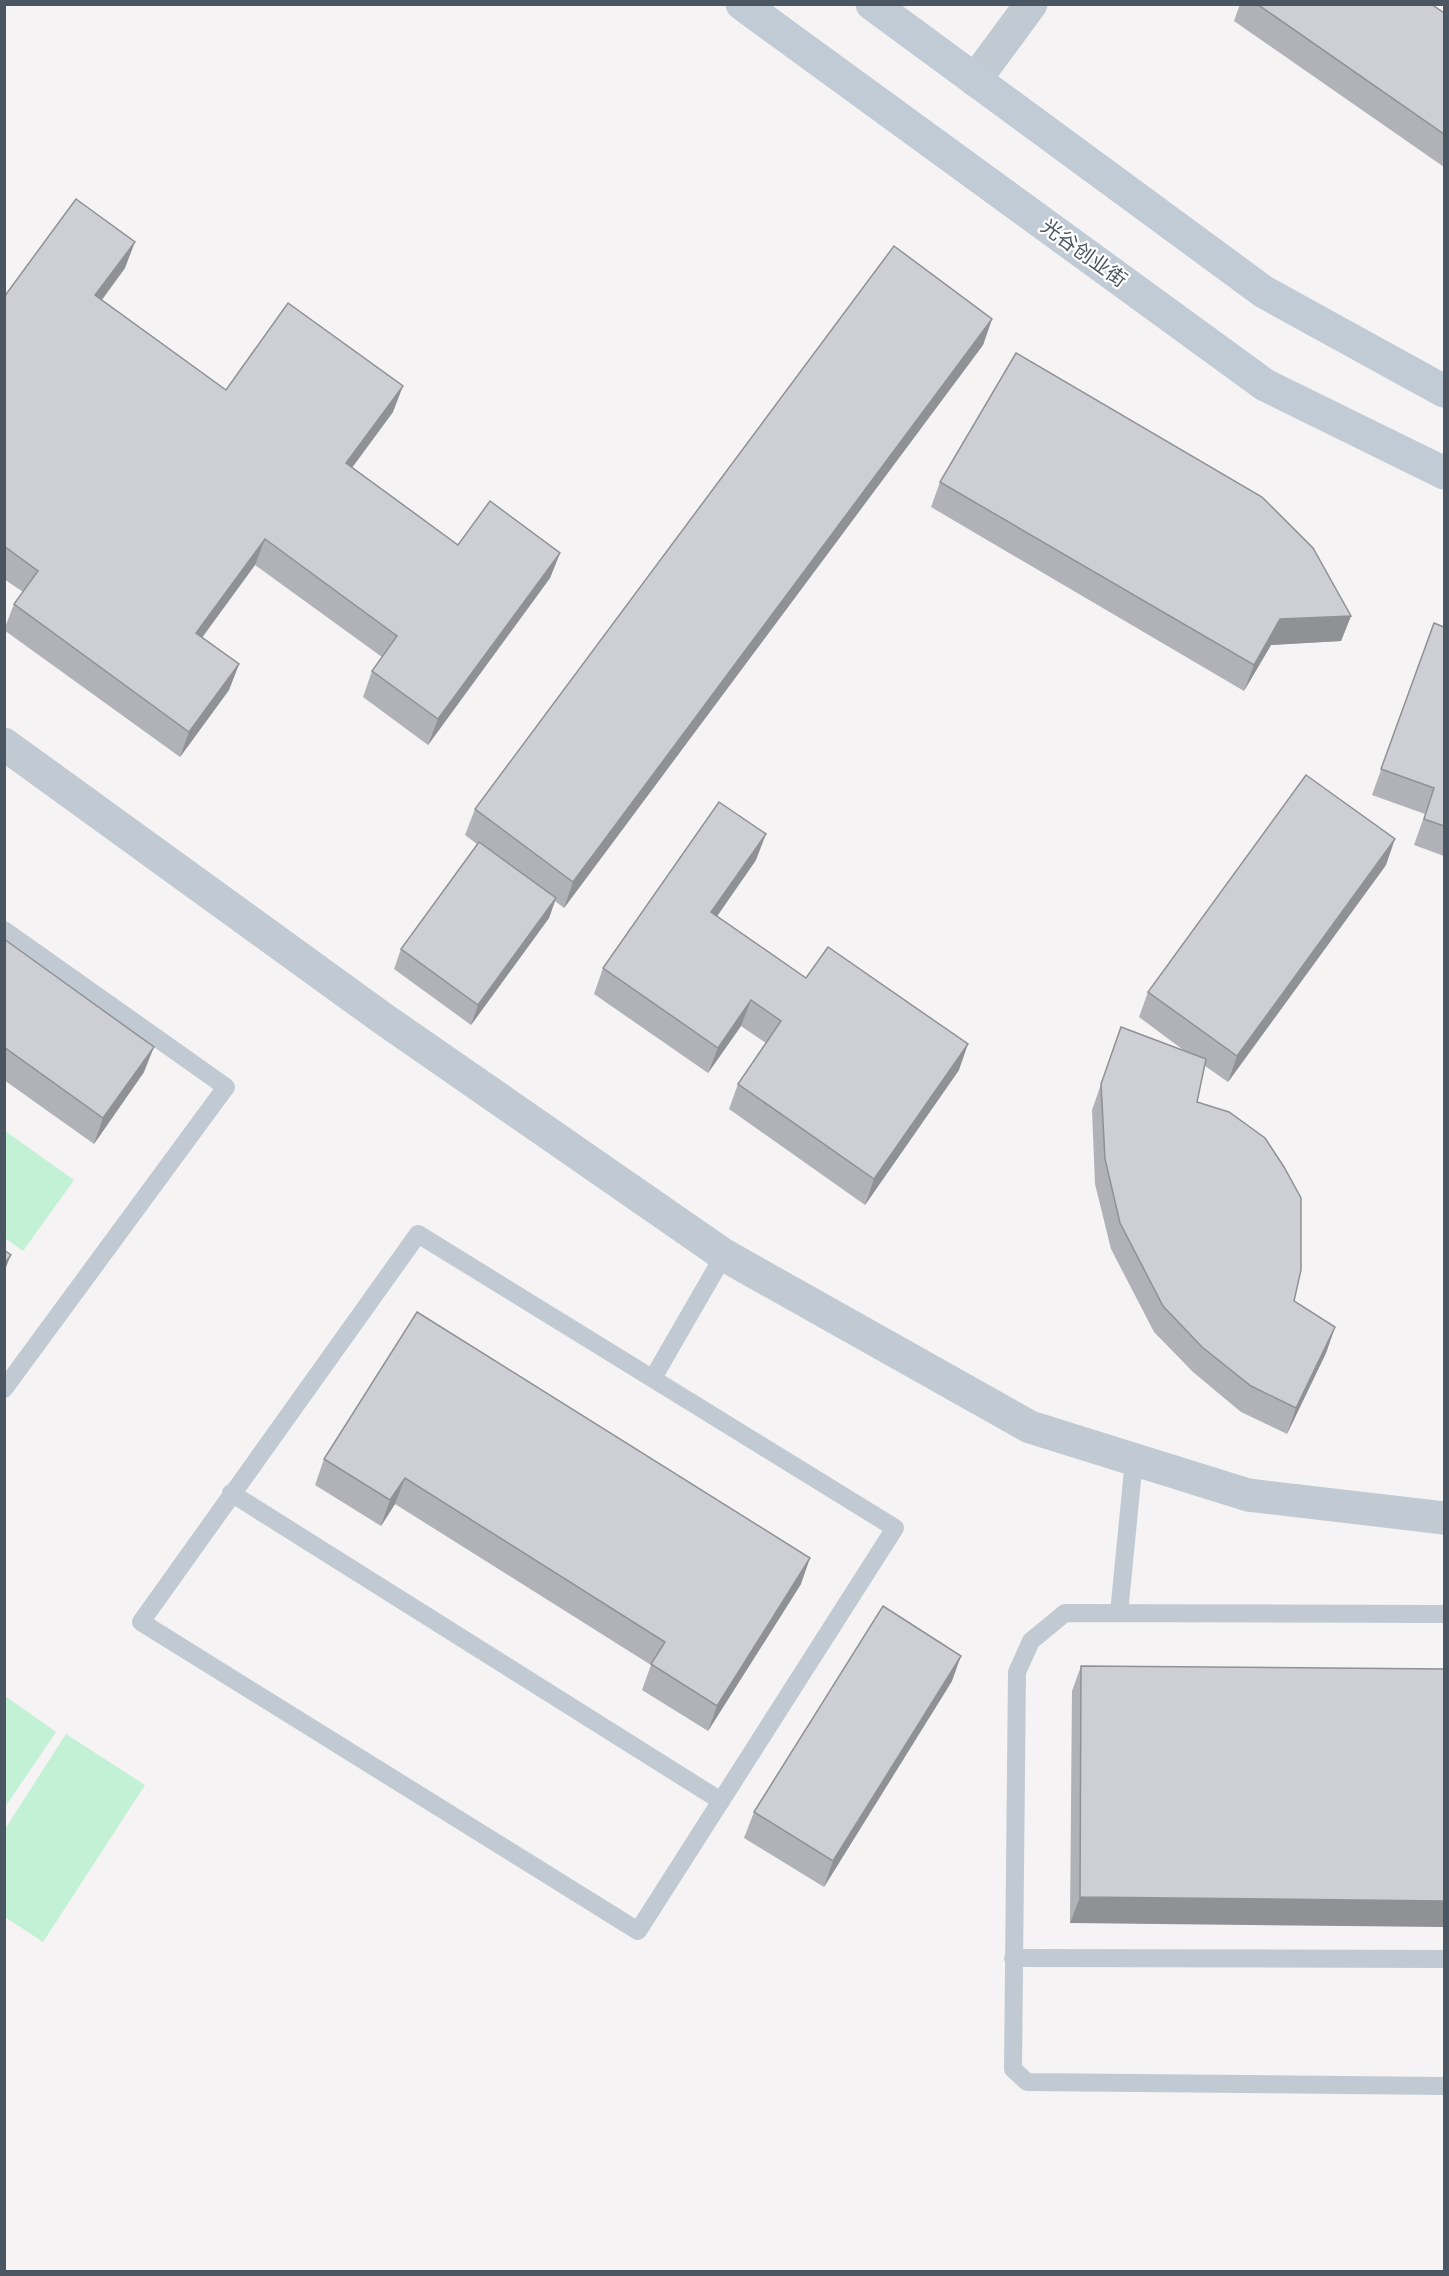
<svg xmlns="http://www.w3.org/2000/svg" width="1449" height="2276" font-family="'Nunito Sans','Noto Sans SC',sans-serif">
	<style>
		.green { fill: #c3f1d5 }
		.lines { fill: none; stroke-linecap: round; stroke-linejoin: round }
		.lane { stroke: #c1cad2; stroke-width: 18 }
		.street { stroke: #c1cad2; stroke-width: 33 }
		.secondary { stroke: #c1cbd6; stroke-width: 33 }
		.wall { fill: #b0b2b7 }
		.shaded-wall { fill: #909195 }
		.building { fill: #cdcfd5; stroke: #909195; stroke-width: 1.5 }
		.labels { text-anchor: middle; stroke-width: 4.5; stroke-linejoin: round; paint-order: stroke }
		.street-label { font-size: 20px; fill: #4a5661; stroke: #fff }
	</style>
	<rect width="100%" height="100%" fill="#f5f3f3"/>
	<g class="green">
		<polygon points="5,1131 74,1180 23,1251 5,1238"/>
		<polygon points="5,1696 56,1732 5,1807"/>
		<polygon points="66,1734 145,1785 43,1942 5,1917 5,1829"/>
	</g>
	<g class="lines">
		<g class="lane">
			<polyline points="4,930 226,1087 4,1389"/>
			<polygon points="418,1234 895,1528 638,1931 141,1622"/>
			<polyline points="653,1378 724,1255"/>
			<polyline points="231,1493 721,1801"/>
			<polyline points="1119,1613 1134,1460"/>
			<polyline points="1444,1614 1065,1613 1031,1641 1017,1672 1013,2069 1027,2082 1444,2086"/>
			<polyline points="1013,1958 1444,1959"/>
		</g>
		<g class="street">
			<polyline points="975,80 1031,4"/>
			<polyline points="4,744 385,1020 724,1255 1030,1427 1248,1495 1444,1518"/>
		</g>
		<g class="secondary">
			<polyline points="742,4 1265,385 1444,473"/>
			<polyline points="872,4 1264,292 1444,391"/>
		</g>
	</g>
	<g class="wall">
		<polygon points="1240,4 1431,4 1444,13 1444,167 1234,21"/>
		<polygon points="125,268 102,300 226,390 393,412 352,468 458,545 560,553 550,578 428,745 363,697 372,671 382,657 255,565 202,638 239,664 229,690 180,757 4,630 14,604 23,592 4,579 4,297"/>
		<polygon points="992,319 983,345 564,908 555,901 549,918 471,1025 394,969 401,949 477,844 465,835 475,809"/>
		<polygon points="940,482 1351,616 1341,641 1271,645 1244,691 931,507"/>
		<polygon points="1434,623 1444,627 1444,856 1414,845 1425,814 1372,795"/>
		<polygon points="756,860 717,916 806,978 959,1070 865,1205 729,1109 738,1084 766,1043 741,1026 708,1073 594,994 603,968"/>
		<polygon points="1386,865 1228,1082 1205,1066 1197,1102 1294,1301 1335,1327 1326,1353 1287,1434 1241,1412 1193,1372 1154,1332 1111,1249 1095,1184 1092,1110 1121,1027 1186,1052 1139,1017 1148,992"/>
		<polygon points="4,939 144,1072 94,1144 4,1080"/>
		<polygon points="417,1312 801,1584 708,1731 642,1690 651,1665 395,1504 381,1526 315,1485 324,1459"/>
		<polygon points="1081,1666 1444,1669 1070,1923 1072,1691"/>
		<polygon points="952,1681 824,1887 744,1838 754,1812"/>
	</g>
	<g class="shaded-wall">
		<polygon points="135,242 125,268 86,321 95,295"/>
		<polygon points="992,319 983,345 564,908 573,882"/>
		<polygon points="403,386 393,412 336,489 346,463"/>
		<polygon points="265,539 255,565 186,659 196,633"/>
		<polygon points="560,553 550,578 428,745 438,719"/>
		<polygon points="1351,616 1341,641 1271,645 1244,691 1254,665 1280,619"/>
		<polygon points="239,664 229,690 180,757 189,732"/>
		<polygon points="766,834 756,860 702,938 711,912"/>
		<polygon points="1395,839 1386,865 1228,1082 1237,1056"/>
		<polygon points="556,898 549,918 471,1025 478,1005"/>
		<polygon points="751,1000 741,1026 708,1073 718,1048"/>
		<polygon points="968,1044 959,1070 865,1205 874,1179"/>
		<polygon points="154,1047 144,1072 94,1144 103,1118"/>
		<polygon points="11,1255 4,1272 4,1264"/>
		<polygon points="1335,1327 1326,1353 1287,1434 1296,1408"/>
		<polygon points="405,1478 395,1504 381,1526 390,1500"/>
		<polygon points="810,1558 801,1584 708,1731 717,1706"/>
		<polygon points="961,1656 952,1681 824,1887 833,1861"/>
		<polygon points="1080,1897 1444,1901 1444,1927 1070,1923"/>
	</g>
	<g class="building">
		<polygon points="1257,4 1431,4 1444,13 1444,134"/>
		<polygon points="76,199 135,242 95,295 226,390 288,303 403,386 346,463 458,545 490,501 560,553 438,719 372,671 397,636 265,539 196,633 239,664 189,732 14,604 38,571 4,546 4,297"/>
		<polygon points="894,246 992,319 573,882 475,809"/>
		<polygon points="1016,353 1262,497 1313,548 1351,616 1280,619 1254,665 940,482"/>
		<polygon points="1434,623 1444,627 1444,826 1424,819 1434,788 1381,769"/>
		<polygon points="1306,775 1395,839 1237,1056 1148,992"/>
		<polygon points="719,802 766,834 711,912 806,978 828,947 968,1044 874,1179 738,1084 781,1021 751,1000 718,1048 603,968"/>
		<polygon points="479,842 556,898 478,1005 401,949"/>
		<polygon points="4,939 154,1047 103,1118 4,1047"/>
		<polygon points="1121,1027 1206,1059 1197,1102 1229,1112 1265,1138 1284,1167 1301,1198 1301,1270 1294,1301 1335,1327 1296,1408 1251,1386 1202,1347 1163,1306 1120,1223 1105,1159 1101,1084"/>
		<polygon points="4,1250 11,1255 4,1264"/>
		<polygon points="417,1312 810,1558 717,1706 651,1664 665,1642 405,1478 390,1500 324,1459"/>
		<polygon points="883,1606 961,1656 833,1861 754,1812"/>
		<polygon points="1081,1666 1444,1669 1444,1901 1080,1897"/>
	</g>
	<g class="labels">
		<g class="street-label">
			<text transform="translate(1084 253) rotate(36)" y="7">光谷创业街</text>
		</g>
	</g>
	<rect width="1449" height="2276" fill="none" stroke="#4a5661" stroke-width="12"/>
</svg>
